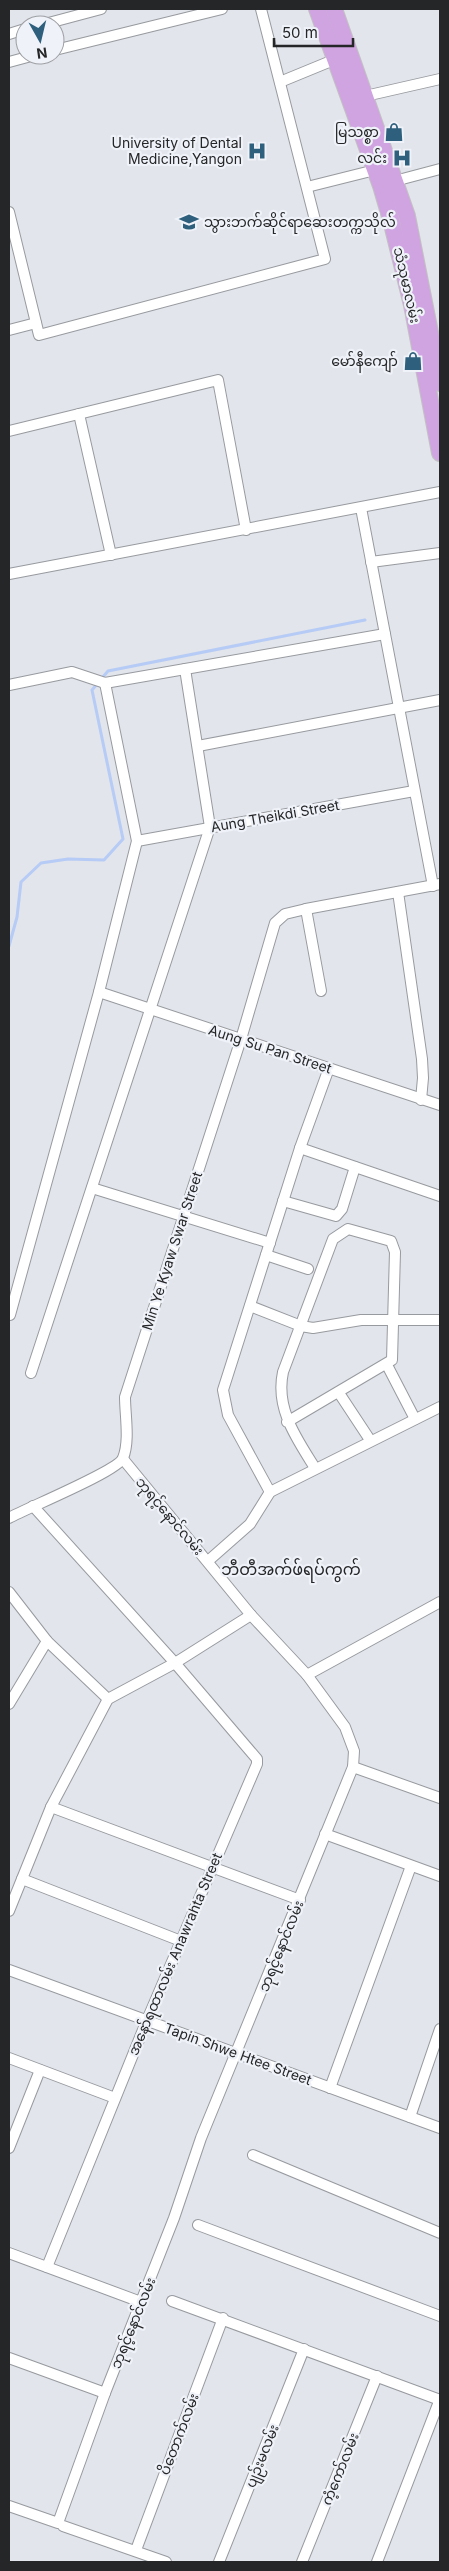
<svg xmlns="http://www.w3.org/2000/svg" width="449" height="2571" font-family="Inter,'Noto Sans Myanmar',sans-serif">
	<style>
		.lines { fill: none; stroke-linecap: round; stroke-linejoin: round }
		.stream { stroke: #b6cbf5; stroke-width: 3 }
		.street-casing { stroke: #979a9f; stroke-width: 12 }
		.primary-casing { stroke: #c2c2c3; stroke-width: 18 }
		.street { stroke: #fff; stroke-width: 10 }
		.primary { stroke: #d0a4e1; stroke-width: 16 }
		.labels { text-anchor: middle; stroke-width: 4.5; stroke-linejoin: round; paint-order: stroke }
		.poi-label { font-size: 14px; fill: #252628; stroke: #eff2f8; text-anchor: end }
		.street-label { font-size: 14px; fill: #252628; stroke: #eff2f8 }
		.quarter-label { font-size: 16px; fill: #252628; stroke: #eff2f8 }
	</style>
	<rect width="100%" height="100%" fill="#e2e5eb"/>
	<g class="lines">
		<polyline class="stream" points="9,946 17,917 21,882 41,863 68,859 104,860 123,839 92,690 108,671 365,620"/>
		<g class="street-casing">
			<g id="street">
				<polyline points="41,25 101,9"/>
				<polyline points="9,34 25,29"/>
				<polyline points="55,50 222,9"/>
				<polyline points="9,62 35,55"/>
				<polyline points="280,82 336,59"/>
				<polyline points="361,97 440,79"/>
				<polyline points="391,182 440,169"/>
				<polyline points="307,187 375,170"/>
				<polyline points="9,212 39,335 325,259 261,9"/>
				<polyline points="9,330 36,323"/>
				<polyline points="79,414 111,555"/>
				<polyline points="9,431 218,380 246,530"/>
				<polyline points="361,508 433,886"/>
				<polyline points="371,562 440,553"/>
				<polyline points="9,574 440,492"/>
				<polyline points="9,685 72,672 105,683 385,634"/>
				<polyline points="198,746 440,700"/>
				<polyline points="137,841 414,791"/>
				<polyline points="398,892 422,1059 423,1078 421,1100"/>
				<polyline points="306,909 321,991"/>
				<polyline points="99,992 440,1105"/>
				<polyline points="300,1148 440,1196"/>
				<polyline points="92,1188 270,1243"/>
				<polyline points="283,1201 336,1216 342,1209 355,1167"/>
				<polyline points="266,1255 308,1269"/>
				<polyline points="250,1306 301,1326 313,1328 361,1320 440,1320"/>
				<polyline points="10,1315 99,992 137,841 105,683"/>
				<polyline points="387,1365 415,1419"/>
				<polyline points="31,1373 210,827 185,669"/>
				<polyline points="339,1393 370,1440"/>
				<path d="M 287,1422 L 392,1360 L 395,1252 L 391,1241 L 348,1229 L 333,1239 L 283,1372 C 275,1409 297,1439 315,1468"/>
				<polyline points="270,1492 228,1415 223,1390 300,1148 329,1068"/>
				<polyline points="33,1506 175,1663 257,1759 257,1764 147,2020 47,2267"/>
				<path d="M 9,1518 C 27,1508 118,1471 123,1458 C 130,1441 125,1415 125,1397 L 241,1039 L 275,923 L 285,914 L 306,909 L 440,884"/>
				<polyline points="208,1561 250,1524 270,1492 440,1407"/>
				<polyline points="9,1592 47,1641 108,1699"/>
				<polyline points="307,1675 440,1602"/>
				<polyline points="9,1704 47,1641"/>
				<polyline points="353,1767 440,1798"/>
				<polyline points="51,1807 300,1900"/>
				<polyline points="325,1834 440,1876"/>
				<polyline points="22,1879 181,1941"/>
				<polyline points="9,1911 51,1807 108,1699 175,1663 251,1615"/>
				<polyline points="9,1970 440,2128"/>
				<polyline points="9,2058 115,2098"/>
				<polyline points="330,2088 411,1866"/>
				<polyline points="410,2117 440,2029"/>
				<polyline points="9,2148 40,2070"/>
				<polyline points="253,2155 440,2233"/>
				<polyline points="198,2225 440,2316"/>
				<polyline points="9,2253 141,2302"/>
				<polyline points="172,2301 440,2400"/>
				<polyline points="9,2358 105,2393 174,2218 201,2138 353,1767 354,1751 345,1727 307,1675 251,1615 123,1459"/>
				<polyline points="9,2506 58,2523 105,2393"/>
				<polyline points="63,2526 166,2562"/>
				<polyline points="136,2550 223,2318"/>
				<polyline points="219,2562 304,2349"/>
				<polyline points="302,2562 377,2376"/>
				<polyline points="377,2562 440,2399"/>
			</g>
		</g>
		<g class="primary-casing">
			<g id="primary">
				<polyline points="317,9 381,186 391,220 412,305 440,453"/>
				<polyline points="334,9 407,216 440,383"/>
			</g>
		</g>
		<use href="#street" class="street"/>
		<use href="#primary" class="primary"/>
	</g>
	<defs>
		<g id="shop-bare" transform="scale(1.5)"><path d="M-5-2.5h2.3a2.7 3.5 0 0 1 5.4 0H5L5.5 6h-11ZM-1.5-2.5h3a1.5 2.3 0 0 0-3 0Z" fill="#2e5f7d" stroke="#eff2f8" stroke-width="2.5" paint-order="stroke"/></g>
		<g id="hospital-bare" transform="scale(1.5)"><path d="M-5-5h3v3.5h4V-5h3V5h-3V1.5h-4V5h-3Z" fill="#2e5f7d" stroke="#eff2f8" stroke-width="2.5" paint-order="stroke"/></g>
		<g id="university-bare" transform="scale(1.5)"><path d="M0-5L7-2L0 1L-7-2ZM-4 1L0 2.5L4 1V4Q0 6-4 4Z" fill="#2e5f7d" stroke="#eff2f8" stroke-width="2.5" paint-order="stroke"/></g>
	</defs>
	<g fill-rule="evenodd">
		<use href="#shop-bare" x="394" y="132"/>
		<use href="#hospital-bare" x="257" y="151"/>
		<use href="#hospital-bare" x="402" y="158"/>
		<use href="#university-bare" x="189" y="222"/>
		<use href="#shop-bare" x="413" y="361"/>
	</g>
	<g class="labels">
		<g class="poi-label">
			<text x="379" y="137">မြသစ္စာ</text>
			<text x="242" y="148">University of Dental<tspan x="242" dy="16">Medicine,Yangon</tspan></text>
			<text x="387" y="163">လင်း</text>
			<text x="204" y="227" text-anchor="start">သွားဘက်‌ဆိုင်ရာဆေးတက္ကသိုလ်</text>
			<text x="398" y="366">မော်နီကျော်</text>
		</g>
		<g class="street-label">
			<text transform="translate(407 285) rotate(77)" y="5">သံသုမာလမ်း</text>
			<text transform="translate(275 816) rotate(-10)" y="5">Aung Theikdi Street</text>
			<text transform="translate(270 1049) rotate(18)" y="5">Aung Su Pan Street</text>
			<text transform="translate(172 1251) rotate(-72)" y="5">Min Ye Kyaw Swar Street</text>
			<text transform="translate(170 1516) rotate(50)" y="5">ဘုရင့်နောင်လမ်း</text>
			<text transform="translate(281 1946) rotate(-68)" y="5">ဘုရင့်နောင်လမ်း</text>
			<text transform="translate(175 1954) rotate(-67)" y="5">အနော်ရထာလမ်း Anawrahta Street</text>
			<text transform="translate(238 2054) rotate(20)" y="5">Tapin Shwe Htee Street</text>
			<text transform="translate(133 2323) rotate(-68)" y="5">ဘုရင့်နောင်လမ်း</text>
			<text transform="translate(179 2434) rotate(-69)" y="5">ပိတောက်လမ်း</text>
			<text transform="translate(262 2456) rotate(-68)" y="5">ပျဉ်းမလမ်း</text>
			<text transform="translate(340 2469) rotate(-68)" y="5">ကံ့ကော်လမ်း</text>
		</g>
		<g class="quarter-label">
			<text x="291" y="1575">ဘီတီအက်ဖ်ရပ်ကွက်</text>
		</g>
	</g>
	<rect width="449" height="2571" fill="none" stroke="#252628" stroke-width="20"/>
	<g transform="translate(40 40) rotate(172)"><circle r="24" fill="#eff2f8" stroke="#9ea0a5"/>
	<path d="M0-4L9 19L0 12L-9 19Z" fill="#2e5f7d"/>
	<text y="-8" font-size="14" font-weight="bold" text-anchor="middle" fill="#252628">N</text>
	</g>
	<path d="M274 38v8h79v-8" fill="none" stroke="#252628" stroke-width="2.5"/>
	<text x="282" y="38" font-size="15" fill="#252628" stroke="#eff2f8" stroke-width="4" paint-order="stroke">50 m</text>
</svg>
